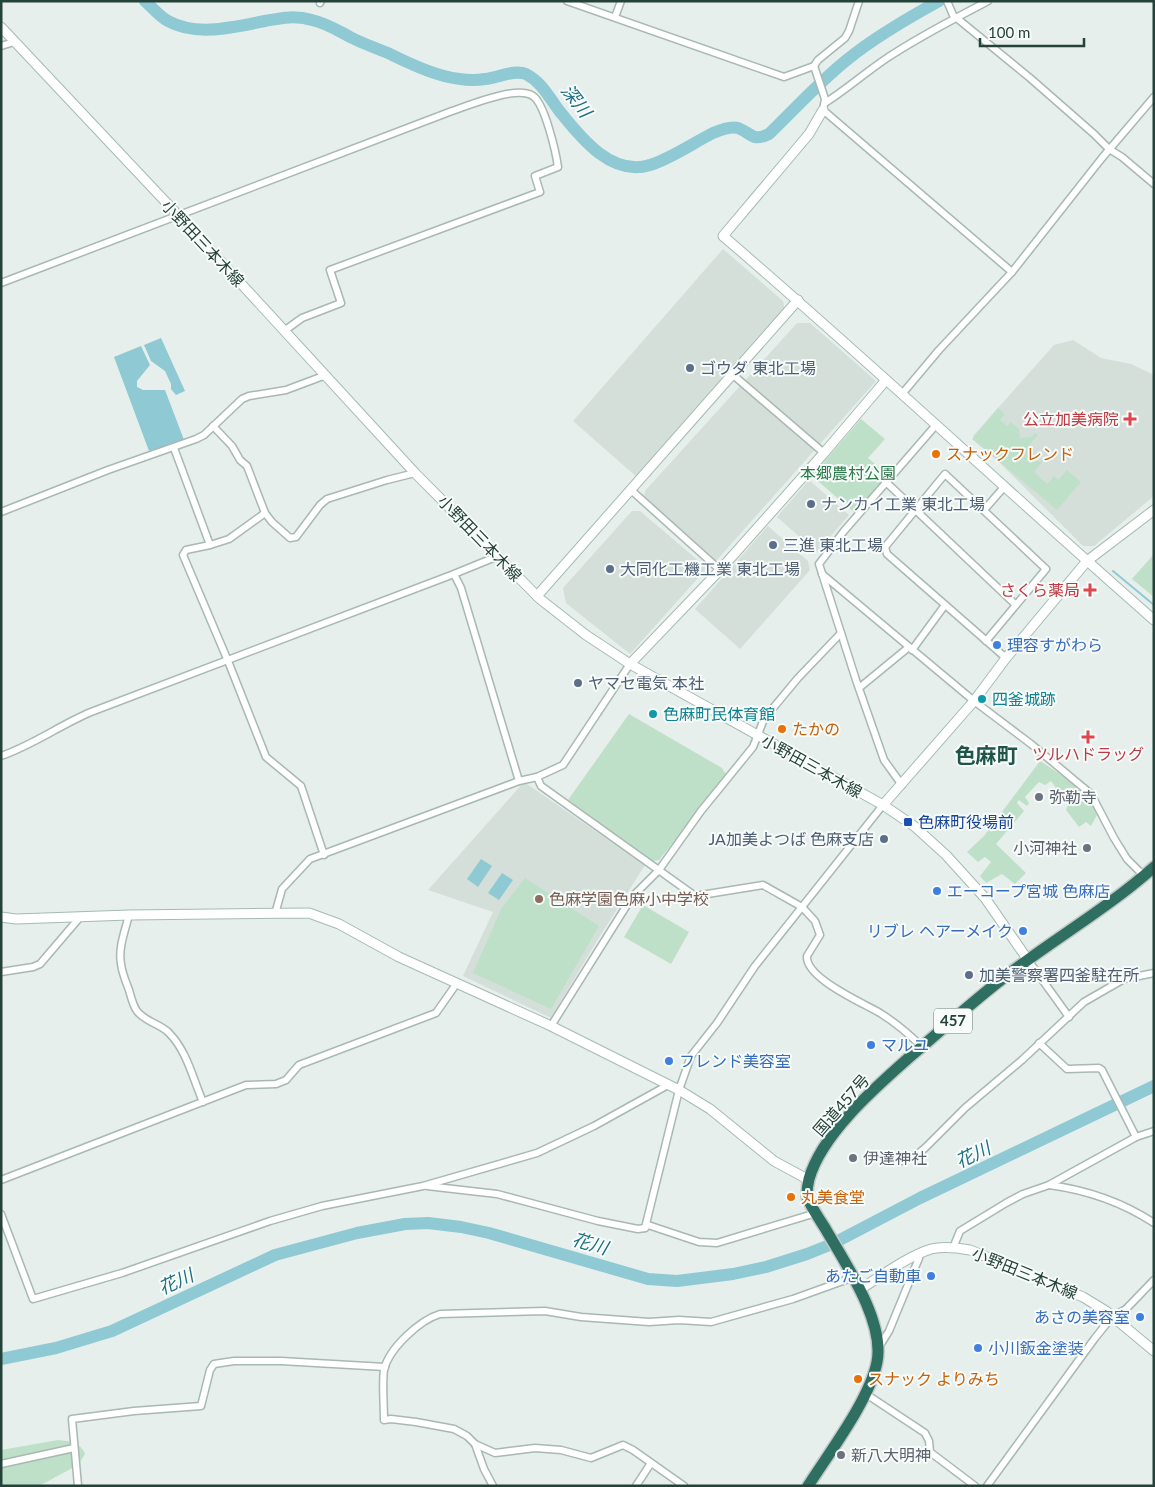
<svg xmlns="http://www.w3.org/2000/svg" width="1155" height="1487" font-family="Lato,'Noto Sans JP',sans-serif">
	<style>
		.built { fill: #d4dfda }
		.green { fill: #bfe0c8 }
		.water { fill: #8ec9d4 }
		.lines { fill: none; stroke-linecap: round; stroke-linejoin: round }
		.stream { stroke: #8ec9d4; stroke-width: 2 }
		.river { stroke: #8ec9d4; stroke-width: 12 }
		.street-casing { stroke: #a8b8b2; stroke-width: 9 }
		.secondary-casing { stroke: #a4bbb3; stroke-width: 11 }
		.highway-casing { stroke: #c2cac8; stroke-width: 14 }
		.street { stroke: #fff; stroke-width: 6 }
		.secondary { stroke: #fff; stroke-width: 9 }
		.highway { stroke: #2f6f62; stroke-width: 11 }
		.service-dot { fill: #5c6f8a; stroke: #f7fbf9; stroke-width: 2 }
		.health-dot { fill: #e0444e; stroke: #f7fbf9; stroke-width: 2 }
		.food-dot { fill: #e8710a; stroke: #f7fbf9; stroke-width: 2 }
		.shop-dot { fill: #3f7fe0; stroke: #f7fbf9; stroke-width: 2 }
		.culture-dot { fill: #0f9aa8; stroke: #f7fbf9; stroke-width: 2 }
		.worship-dot { fill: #6b7280; stroke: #f7fbf9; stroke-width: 2 }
		.transit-dot { fill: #1a4fb4; stroke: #f7fbf9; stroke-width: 2 }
		.education-dot { fill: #8d6e63; stroke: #f7fbf9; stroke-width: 2 }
		.labels { text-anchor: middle; stroke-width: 4; stroke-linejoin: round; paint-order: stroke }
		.shield { fill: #f7fbf9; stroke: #637a73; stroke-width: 1 }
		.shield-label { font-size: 15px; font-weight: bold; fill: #24423a }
		.street-label { font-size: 16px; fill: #24423a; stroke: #f7fbf9 }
		.service-label { font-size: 16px; fill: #4e5e75; stroke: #f7fbf9; text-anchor: start }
		.health-label { font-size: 16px; fill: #be3a42; stroke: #f7fbf9; text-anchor: end }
		.food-label { font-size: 16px; fill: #c56008; stroke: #f7fbf9; text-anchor: start }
		.park-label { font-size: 16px; fill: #2d7a4b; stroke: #f7fbf9 }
		.shop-label { font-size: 16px; fill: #366cbe; stroke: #f7fbf9; text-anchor: start }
		.culture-label { font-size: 16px; fill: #0d838f; stroke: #f7fbf9; text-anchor: start }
		.worship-label { font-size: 16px; fill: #5b616d; stroke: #f7fbf9; text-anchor: start }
		.transit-label { font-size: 16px; fill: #164399; stroke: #f7fbf9; text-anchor: start }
		.education-label { font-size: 16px; fill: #785e54; stroke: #f7fbf9; text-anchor: start }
		.water-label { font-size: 18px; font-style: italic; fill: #1c6f80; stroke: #f7fbf9 }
		.district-label { font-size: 21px; font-weight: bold; fill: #1f5548; stroke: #f7fbf9 }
	</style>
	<rect width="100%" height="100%" fill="#e6efeb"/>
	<g class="built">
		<polygon points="723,249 783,301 785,310 638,478 573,421"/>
		<polygon points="797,323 810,323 876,381 716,561 644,497 645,491"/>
		<polygon points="1073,340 1101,358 1131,364 1154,375 1154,496 1094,546 1083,546 973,436 1054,345"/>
		<polygon points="809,480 849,515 817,552 777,517"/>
		<polygon points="632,511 640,511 707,568 630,654 566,603 563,588"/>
		<polygon points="768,526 808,561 810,570 740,649 695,609"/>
		<polygon points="524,782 645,865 595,944 551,1018 463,976 493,912 428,890"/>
	</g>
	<g class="green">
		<polygon points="998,408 1005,414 1000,420 1007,426 1011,422 1019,429 1020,438 1031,437 1035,433 1038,435 1029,445 1033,448 1029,453 1039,462 1041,460 1043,461 1034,472 1047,484 1054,476 1058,480 1067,470 1081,482 1057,510 972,439"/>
		<polygon points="861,419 885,439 868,458 888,475 855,513 812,476"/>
		<polygon points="1154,554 1154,597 1132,579"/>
		<polygon points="629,714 722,768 727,776 659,860 653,861 568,800"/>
		<path d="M 1040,761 C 1058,773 1092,793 1097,815 L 1091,826 L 1086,822 L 1079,827 L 1066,810 L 1069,803 L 1054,793 L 1056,788 L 1051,781 L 1045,785 L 1039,782 L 1025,797 L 1029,803 L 1027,806 L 1019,800 L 1017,803 L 1024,811 L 996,844 L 1026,873 L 1015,884 L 1002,874 L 986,883 L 980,876 L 991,862 L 985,857 L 978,862 L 967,852 L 984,836 Z"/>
		<polygon points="525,878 599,926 551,1009 473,973 501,909"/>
		<polygon points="643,905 689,932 671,964 624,937"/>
		<path d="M 58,1440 C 71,1441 80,1442 85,1454 L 78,1465 L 39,1486 L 1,1486 L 1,1450 Z"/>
	</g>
	<g class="water">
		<polygon points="161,338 185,391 176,395 171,389 171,384 165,371 151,361 144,345"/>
		<polygon points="141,346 150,365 137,381 137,387 143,390 165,390 184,440 149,451 114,357"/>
		<polygon points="481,859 492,866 478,887 467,879"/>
		<polygon points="502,873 513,880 499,900 488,893"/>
	</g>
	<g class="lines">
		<polyline class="stream" points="1113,571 1154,605"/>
		<g class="river">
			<path d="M 145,1 C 153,8 159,16 168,21 C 197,37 234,27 265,21 C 281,18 294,15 312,20 C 326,23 337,30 350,37 C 362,43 375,48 388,53 C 406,62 425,71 444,76 C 456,79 473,81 485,79 C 498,78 514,69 526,74 C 543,83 549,98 561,113 C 581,138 612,177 650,165 C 672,158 693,143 713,133 C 720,130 731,126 738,128 C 753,134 752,142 769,134 C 795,109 819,82 848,59 C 875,37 908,18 939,1"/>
			<polyline points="1,1359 56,1348 112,1331 275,1255 357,1233 405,1224 428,1223 461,1227 489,1233 648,1279 677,1281 733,1274 766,1267 807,1254 832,1244 920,1198 1154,1086"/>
		</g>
		<g class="street-casing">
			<g id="street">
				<polyline points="567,1 784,77 814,66 818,60 845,38 849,31 859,1"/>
				<polyline points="947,1 953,15 1030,78 1094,134 1109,149 1122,157 1154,184"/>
				<polyline points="320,3 321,1"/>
				<polyline points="615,17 621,1"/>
				<polyline points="1,46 14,42"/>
				<polyline points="814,66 825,99 823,110 1012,272"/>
				<path d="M 825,103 C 847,89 866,72 887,58 C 920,36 954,19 988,1"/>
				<path d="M 1,283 L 452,111 C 470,105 517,85 533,96 C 545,104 556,153 558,167 L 535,176 L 540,192 L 330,270 L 341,303 L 302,318 L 284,331"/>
				<polyline points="732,374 824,453"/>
				<polyline points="902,394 939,350 1012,272 1102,158 1154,97"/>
				<polyline points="213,426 232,446 240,460 247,466 265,513 272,522 290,538 296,537 320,505 327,499 387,480 415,473"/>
				<polyline points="174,448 210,545"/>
				<polyline points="887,483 1016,605"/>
				<polyline points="631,490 720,570"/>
				<polyline points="984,510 1005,486"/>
				<polyline points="1,512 108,470 196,439 204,435 242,399 249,396 286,390 326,375"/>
				<polyline points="265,513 229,539 210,545 186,550 183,555 228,661 266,757 301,786 324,855"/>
				<polyline points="454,574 461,588 519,781"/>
				<polyline points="822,574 974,701 1031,744 1091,794 1114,838 1127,859 1144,876"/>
				<polyline points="986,641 1046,569 945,474 885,547 887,554 1006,658"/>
				<polyline points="912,650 945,605"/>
				<polyline points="859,688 909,647"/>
				<path d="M 1,756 C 33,745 60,725 91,712 L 454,574 L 498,556"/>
				<path d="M 537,777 L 541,786 L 695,896 L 763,885 L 802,907 L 815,921 L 820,935 L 807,956 C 805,978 863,1003 880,1013 C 896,1023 909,1034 922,1047"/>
				<polyline points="902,785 884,760 856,680 819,564 844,531 936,425"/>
				<polyline points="275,914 282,889 310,859 519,781 537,777 563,765 630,664"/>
				<path d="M 129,915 C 125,931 118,948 121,964 C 122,973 126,982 129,990 C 131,997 133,1006 137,1011 C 145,1022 161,1024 169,1033 C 187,1051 193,1079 203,1102"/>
				<polyline points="1028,960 1069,1017"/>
				<polyline points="1,972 33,967 40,964 81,916"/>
				<polyline points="551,1026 632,897 659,870 701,811 753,747 764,719 798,678 841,633"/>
				<polyline points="1039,1043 1067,1069 1099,1068 1102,1070 1136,1137"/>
				<polyline points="902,1161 919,1153 926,1147 965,1108 1022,1060 1084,1002 1124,979 1154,973"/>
				<polyline points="1,1180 246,1085 276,1084 286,1080 299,1065 436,1013 457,983"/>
				<path d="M 1049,1185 C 1087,1190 1122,1202 1154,1223"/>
				<polyline points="427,1186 497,1194 598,1221 638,1229 645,1228 648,1225 699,1242 717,1243 816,1213"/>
				<polyline points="1,1214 33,1299 122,1273 270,1221 322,1206 423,1186 537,1153 594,1126 668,1085"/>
				<polyline points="645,1228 679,1090 691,1056 717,1023 755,966 883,805"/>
				<polyline points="953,1248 960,1231 1006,1203 1023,1194 1049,1185 1136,1137 1154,1131"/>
				<polyline points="879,1347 889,1331 919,1258 918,1254"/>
				<polyline points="866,1394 925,1433 929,1441 930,1452 975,1486"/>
				<polyline points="475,1444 484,1469 493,1486"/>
				<polyline points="1,1464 74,1448"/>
				<polyline points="78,1486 72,1419 134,1411 201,1406 210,1370 214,1364 234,1361 281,1361 385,1367"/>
				<polyline points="636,1486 651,1463"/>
				<path d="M 684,1486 L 633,1450 L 623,1445 L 591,1458 L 561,1450 L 535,1448 L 495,1453 L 475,1444 L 467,1436 L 454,1429 L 416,1422 L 391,1419 L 384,1420 C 384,1405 382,1384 384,1370 C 389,1348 420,1320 440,1314 L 545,1311 L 581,1317 L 649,1322 L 679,1320 L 711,1322 L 793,1299 L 854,1277"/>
				<polyline points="987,1486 1095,1338 1112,1317 1126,1309 1154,1280"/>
			</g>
		</g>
		<g class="secondary-casing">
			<g id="secondary">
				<polyline points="1,27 178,215 415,473 540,599 586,635 630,664 883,805 914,826 946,855 985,898 1028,960"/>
				<path d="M 823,110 L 809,134 L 723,236 C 869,361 1009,493 1154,620"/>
				<polyline points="537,596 798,300"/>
				<polyline points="630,664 720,570 824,453 886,380"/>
				<polyline points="883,805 974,701 1006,658 1087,561 1154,510"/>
				<polyline points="1,917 16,919 129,915 309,913 339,924 399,957 551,1026 679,1090 710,1109 774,1161 809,1180"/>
				<path d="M 859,1290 C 880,1277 908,1256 931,1249 C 943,1246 959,1248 970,1250 L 1083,1297 L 1106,1311 L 1154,1351"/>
			</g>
		</g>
		<g class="highway-casing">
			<path id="highway" d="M 808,1486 C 829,1453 870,1399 877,1362 C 885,1321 845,1263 825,1228 C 820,1220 809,1204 807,1196 C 807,1191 808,1183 809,1179 C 822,1133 877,1086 912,1055 C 943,1029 973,1001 1006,976 C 1054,939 1108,908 1154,867"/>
		</g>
		<use href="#street" class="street"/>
		<use href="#secondary" class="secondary"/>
		<use href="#highway" class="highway"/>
	</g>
	<g class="service-dot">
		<circle cx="690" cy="368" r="5"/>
		<circle cx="811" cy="504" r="5"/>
		<circle cx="773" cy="545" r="5"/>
		<circle cx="610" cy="569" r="5"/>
		<circle cx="578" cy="683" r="5"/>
		<circle cx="884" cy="839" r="5"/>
		<circle cx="969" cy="975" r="5"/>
	</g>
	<g class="health-dot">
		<path d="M1127.5 411.5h5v5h5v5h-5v5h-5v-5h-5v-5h5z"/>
		<path d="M1087.5 582.5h5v5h5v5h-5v5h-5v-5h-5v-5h5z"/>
		<path d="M1085.5 729.5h5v5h5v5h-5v5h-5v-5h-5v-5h5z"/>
	</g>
	<g class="food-dot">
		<circle cx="936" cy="454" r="5"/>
		<circle cx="782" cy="729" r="5"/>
		<circle cx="791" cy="1197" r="5"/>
		<circle cx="858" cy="1379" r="5"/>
	</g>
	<g class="shop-dot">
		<circle cx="997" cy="645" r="5"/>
		<circle cx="937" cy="891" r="5"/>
		<circle cx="1023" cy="931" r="5"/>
		<circle cx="871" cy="1045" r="5"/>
		<circle cx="669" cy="1061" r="5"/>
		<circle cx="931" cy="1276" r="5"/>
		<circle cx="1140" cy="1317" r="5"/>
		<circle cx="978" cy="1348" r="5"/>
	</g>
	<g class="culture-dot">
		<circle cx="982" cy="699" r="5"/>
		<circle cx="653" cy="714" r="5"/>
	</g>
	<g class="worship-dot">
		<circle cx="1039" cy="797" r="5"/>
		<circle cx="1087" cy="848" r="5"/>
		<circle cx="853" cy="1158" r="5"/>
		<circle cx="841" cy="1455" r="5"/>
	</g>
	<rect class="transit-dot" x="903" y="817" width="10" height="10" rx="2.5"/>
	<circle class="education-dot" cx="539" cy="899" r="5"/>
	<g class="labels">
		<rect class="shield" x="934" y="1008.5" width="38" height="25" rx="4"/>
		<g class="shield-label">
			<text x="953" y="1026">457</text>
		</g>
		<g class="street-label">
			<text transform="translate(203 243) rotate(47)" y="6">小野田三本木線</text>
			<text transform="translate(480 538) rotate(46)" y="6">小野田三本木線</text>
			<text transform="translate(812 766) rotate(29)" y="6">小野田三本木線</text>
			<text transform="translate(841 1105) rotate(-49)" y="6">国道457号</text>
			<text transform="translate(1025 1273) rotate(22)" y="6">小野田三本木線</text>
		</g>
		<g class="service-label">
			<text x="700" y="374">ゴウダ 東北工場</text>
			<text x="821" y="510">ナンカイ工業 東北工場</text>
			<text x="783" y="551">三進 東北工場</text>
			<text x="620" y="575">大同化工機工業 東北工場</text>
			<text x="588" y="689">ヤマセ電気 本社</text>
			<text x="874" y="845" text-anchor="end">JA加美よつば 色麻支店</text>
			<text x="979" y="981">加美警察署四釜駐在所</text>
		</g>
		<g class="health-label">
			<text x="1119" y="425">公立加美病院</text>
			<text x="1080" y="596">さくら薬局</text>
			<text x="1088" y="760" text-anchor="middle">ツルハドラッグ</text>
		</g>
		<g class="food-label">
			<text x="946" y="460">スナックフレンド</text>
			<text x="792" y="735">たかの</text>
			<text x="801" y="1203">丸美食堂</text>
			<text x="868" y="1385">スナック よりみち</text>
		</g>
		<g class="park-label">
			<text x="848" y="479">本郷農村公園</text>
		</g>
		<g class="shop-label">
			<text x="1007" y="651">理容すがわら</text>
			<text x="947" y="897">エーコープ宮城 色麻店</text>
			<text x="1013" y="937" text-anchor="end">リブレ ヘアーメイク</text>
			<text x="881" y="1051">マルユ</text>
			<text x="679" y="1067">フレンド美容室</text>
			<text x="921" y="1282" text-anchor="end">あたご自動車</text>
			<text x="1130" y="1323" text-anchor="end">あさの美容室</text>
			<text x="988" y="1354">小川鈑金塗装</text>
		</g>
		<g class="culture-label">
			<text x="992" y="705">四釜城跡</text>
			<text x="663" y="720">色麻町民体育館</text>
		</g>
		<g class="worship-label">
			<text x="1049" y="803">弥勒寺</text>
			<text x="1077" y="854" text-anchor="end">小河神社</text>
			<text x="863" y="1164">伊達神社</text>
			<text x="851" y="1461">新八大明神</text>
		</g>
		<g class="transit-label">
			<text x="918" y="828">色麻町役場前</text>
		</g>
		<g class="education-label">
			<text x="549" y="905">色麻学園色麻小中学校</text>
		</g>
		<g class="water-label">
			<text transform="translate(576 101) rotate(52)" y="6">深川</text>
			<text transform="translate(973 1155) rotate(-26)" y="6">花川</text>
			<text transform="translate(590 1244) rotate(16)" y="6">花川</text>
			<text transform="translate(176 1282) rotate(-25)" y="6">花川</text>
		</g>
		<g class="district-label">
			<text x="986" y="763">色麻町</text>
		</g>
	</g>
	<rect width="1155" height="1487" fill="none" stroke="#24423a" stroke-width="5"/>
	<path d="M980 38v8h104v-8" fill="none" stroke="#24423a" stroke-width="2.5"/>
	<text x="988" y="38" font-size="15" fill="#24423a" stroke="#f7fbf9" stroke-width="4" paint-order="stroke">100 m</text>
</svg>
